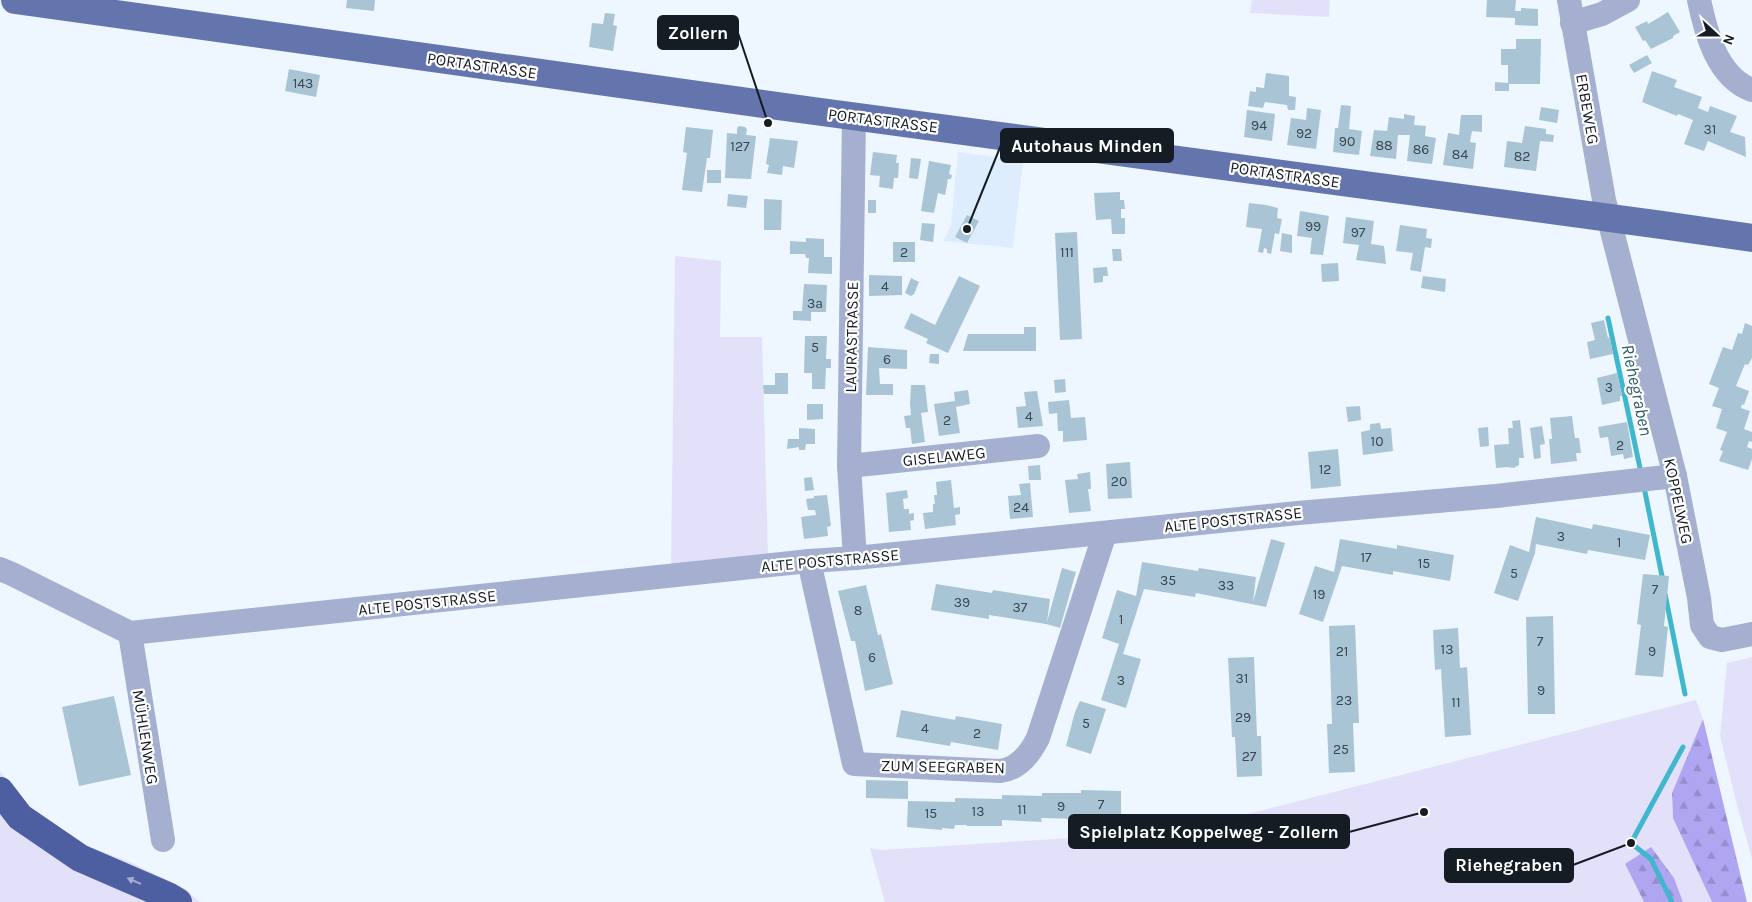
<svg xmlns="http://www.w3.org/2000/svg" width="1752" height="902" font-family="Karla,sans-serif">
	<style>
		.built { fill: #deedfe }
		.green { fill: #e3e1fa }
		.forest { fill: url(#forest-firs) }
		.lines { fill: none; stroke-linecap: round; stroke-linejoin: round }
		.stream { stroke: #41b7cd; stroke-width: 5 }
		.building { fill: #a9c5d5 }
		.minor { stroke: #a5b0d0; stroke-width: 24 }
		.major { stroke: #6475ae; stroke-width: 28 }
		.highway { stroke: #4e5fa1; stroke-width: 28 }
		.oneway { fill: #a6afd0 }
		.labels { text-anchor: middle; stroke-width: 4.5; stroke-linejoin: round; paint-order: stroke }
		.number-label { font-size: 14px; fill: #3a4650 }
		.street-label { font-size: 16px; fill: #151c24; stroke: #fff }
		.water-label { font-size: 18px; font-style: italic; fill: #2e5e68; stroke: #fff }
		.leader { fill: none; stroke: #151c24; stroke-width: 2 }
		.callout-dot { fill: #151c24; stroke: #fff; stroke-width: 2 }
		.callout { fill: #151c24; stroke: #151c24; stroke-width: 2 }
		.callout-label { font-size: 18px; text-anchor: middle; font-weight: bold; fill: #fff }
	</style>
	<defs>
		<pattern id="forest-firs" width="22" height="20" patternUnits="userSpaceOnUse" patternTransform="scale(1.25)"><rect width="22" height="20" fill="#b0a5f1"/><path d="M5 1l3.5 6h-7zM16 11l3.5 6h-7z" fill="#968dce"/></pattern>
	</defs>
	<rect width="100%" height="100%" fill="#eef6ff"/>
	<polygon class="built" points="958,152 1023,161 1013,248 943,241 951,226"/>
	<g class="green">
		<polygon points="1252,0 1330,0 1329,17 1250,13"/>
		<polygon points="675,256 721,261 720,337 762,337 768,555 671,569"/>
		<polygon points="1752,657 1752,859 1737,805 1720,736 1727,663"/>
		<polygon points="1696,700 1703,719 1672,793 1673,818 1712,902 1683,902 1674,878 1625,864 1644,902 885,902 870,848 881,850 1181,831"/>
		<polygon points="0,771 9,786 35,814 81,844 130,862 185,889 200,902 0,902"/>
	</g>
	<g class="forest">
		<polygon points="1703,719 1747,902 1712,902 1673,818 1672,793"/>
		<polygon points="1651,847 1674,878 1683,902 1644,902 1625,864"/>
	</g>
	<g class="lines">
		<g class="stream">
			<polyline points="1608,318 1640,468"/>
			<polyline points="1645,492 1663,581"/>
			<polyline points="1665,594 1685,694"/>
			<polyline points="1672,902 1651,859 1631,843 1683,747"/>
		</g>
	</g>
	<g class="building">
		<polygon points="347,0 375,0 374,11 346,8"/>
		<polygon points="1487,0 1516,0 1515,11 1521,11 1521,8 1538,9 1538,26 1515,25 1515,18 1486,17"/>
		<polygon points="1668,12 1680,32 1673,36 1673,38 1651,49 1645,40 1643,41 1635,27 1647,21 1648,24"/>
		<polygon points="605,13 615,14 613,25 617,26 613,51 589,47 592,23 603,24"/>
		<polygon points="1516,39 1541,39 1540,84 1509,84 1509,91 1495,91 1495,82 1508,83 1508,65 1501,65 1501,49 1516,49"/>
		<polygon points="1647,55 1652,63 1634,73 1629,65"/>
		<polygon points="289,69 320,75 316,97 285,91"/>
		<polygon points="1652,71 1677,80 1674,87 1702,97 1698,108 1708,112 1710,106 1737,116 1730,132 1745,137 1746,157 1708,141 1704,151 1684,144 1693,120 1678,114 1677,116 1642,102"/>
		<polygon points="1266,73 1289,76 1289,96 1296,97 1295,110 1288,110 1287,105 1265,102 1263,108 1248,106 1250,91 1256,92 1256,87 1264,88"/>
		<polygon points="1341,105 1351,106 1349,129 1362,131 1359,155 1333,152 1335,128 1338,128"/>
		<polygon points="1541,107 1559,110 1557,123 1539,120"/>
		<polygon points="1307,108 1321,110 1316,149 1287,145 1291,118 1306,120"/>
		<polygon points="1247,110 1275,114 1272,141 1244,137"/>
		<polygon points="1404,114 1415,116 1414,125 1426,126 1425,136 1436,138 1432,164 1407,161 1410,135 1398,135 1396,159 1370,156 1374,130 1387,131 1389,117 1404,119"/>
		<polygon points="1461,115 1482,115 1482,132 1472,131 1470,142 1476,143 1473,169 1443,165 1448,133 1459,135"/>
		<polygon points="739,126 745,127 747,129 746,135 756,136 751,179 725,178 727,133 737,134 737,128"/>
		<polygon points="1525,126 1546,129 1546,134 1554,135 1553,142 1540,141 1536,171 1504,167 1507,141 1522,143"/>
		<polygon points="686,127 713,130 710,158 707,158 702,192 682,190 687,153 683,152"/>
		<polygon points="770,138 798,141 794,168 783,166 782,175 767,173 769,165 766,164"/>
		<polygon points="873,152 897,155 896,163 899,163 898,178 894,178 893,189 879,187 880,176 870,175"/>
		<polygon points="911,158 921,159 918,179 909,178"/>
		<polygon points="929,161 951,165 949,174 952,175 951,179 948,179 945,195 938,193 934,213 921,211"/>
		<rect x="707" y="170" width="14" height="13"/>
		<polygon points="1120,192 1120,200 1124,200 1125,209 1121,209 1121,218 1125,218 1125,234 1112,234 1111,219 1096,220 1094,193"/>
		<polygon points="728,194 748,196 746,208 727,206"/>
		<polygon points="764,199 782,200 781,230 764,230"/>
		<rect x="868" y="200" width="8" height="13"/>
		<polygon points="1249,203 1266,205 1278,208 1277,218 1282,219 1279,234 1275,233 1271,254 1267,253 1267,249 1264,248 1263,253 1258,252 1262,229 1246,227"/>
		<polygon points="1300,211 1329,216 1323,255 1310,254 1312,238 1297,236"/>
		<polygon points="967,215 979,221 967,243 955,237"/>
		<polygon points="1346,217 1374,221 1371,244 1384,246 1386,264 1356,260 1359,245 1343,243"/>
		<polygon points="922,223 935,224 933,242 920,240"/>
		<polygon points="1400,225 1427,229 1426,238 1432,239 1431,248 1425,247 1421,272 1410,270 1413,253 1396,251"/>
		<polygon points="1077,232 1082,339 1060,340 1055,233"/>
		<polygon points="1282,233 1292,235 1292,253 1280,251"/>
		<polygon points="806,238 824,239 824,257 832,257 832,274 808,273 809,258 806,258 805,254 790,254 790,241 806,242"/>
		<rect x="893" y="242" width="22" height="20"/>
		<polygon points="1112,249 1121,249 1122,261 1113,261"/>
		<polygon points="1338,263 1339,281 1322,282 1321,264"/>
		<polygon points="1107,267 1108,276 1103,276 1103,282 1094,283 1093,268"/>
		<polygon points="869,275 902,276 902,295 869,296"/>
		<polygon points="959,276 980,286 948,353 926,343 928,339 904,328 911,313 935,325"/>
		<polygon points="1423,276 1446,279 1445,292 1421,288"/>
		<polygon points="911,278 919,282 914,294 911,296 905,293"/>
		<polygon points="804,284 827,285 826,312 811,312 811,321 793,320 793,311 802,311"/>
		<polygon points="1604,320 1608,338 1610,337 1613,354 1590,359 1587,342 1595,340 1591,323"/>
		<polygon points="1745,323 1752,326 1752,358 1748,365 1745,364 1736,386 1749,391 1744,405 1742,404 1741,408 1750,411 1744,429 1752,432 1752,442 1749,441 1747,447 1752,449 1752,459 1748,470 1719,461 1723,451 1720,450 1727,432 1716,428 1722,409 1712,406 1719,388 1709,384 1723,347 1732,350 1738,333 1742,334"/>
		<polygon points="1024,327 1036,327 1036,351 963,351 968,334 1024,334"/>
		<polygon points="805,336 827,336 826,359 831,359 831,368 826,368 825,389 812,389 812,373 804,373"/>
		<polygon points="868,347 907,350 907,369 879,368 880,384 893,384 893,395 866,395"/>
		<polygon points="930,354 939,354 939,364 929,363"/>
		<polygon points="775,373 788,373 788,394 764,394 763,385 775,385"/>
		<polygon points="1617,373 1622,396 1620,396 1620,401 1602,405 1597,378"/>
		<polygon points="1065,379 1066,392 1055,393 1054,380"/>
		<polygon points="911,385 925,385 928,412 921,413 925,442 912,444 910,428 906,428 904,416 911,415 910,403"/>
		<polygon points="968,390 970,404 956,407 960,433 939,436 934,404 955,401 954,392"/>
		<polygon points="1037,391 1043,426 1018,428 1016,407 1026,406 1024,392"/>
		<polygon points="1069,400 1071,418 1085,417 1087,440 1063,442 1063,431 1058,431 1057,413 1049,414 1048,402"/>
		<polygon points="807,404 823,404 823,419 807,420"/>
		<polygon points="1360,406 1361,420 1348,422 1346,407"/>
		<polygon points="1572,416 1575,438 1579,438 1581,453 1576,453 1577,461 1551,464 1549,439 1552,439 1550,418"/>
		<polygon points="1520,420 1524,458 1519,458 1519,465 1514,468 1507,467 1496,468 1494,445 1509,444 1508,428 1513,428 1512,421"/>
		<polygon points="1627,422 1633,457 1624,459 1623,454 1611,456 1608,437 1600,438 1598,427"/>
		<polygon points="1380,423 1381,429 1391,428 1393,451 1363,455 1361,432 1370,430 1370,424"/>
		<polygon points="1542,426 1545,444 1540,445 1541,458 1534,459 1530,428"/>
		<polygon points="1488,427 1489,446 1480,447 1478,428"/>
		<polygon points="799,428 815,429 815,444 806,444 805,450 799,450 799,447 787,449 788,439 799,439"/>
		<polygon points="1338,449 1341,486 1311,489 1308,452"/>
		<polygon points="1130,462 1132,498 1108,499 1106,464"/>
		<polygon points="1040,465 1041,480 1029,480 1028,466"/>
		<polygon points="1090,472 1091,489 1088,489 1091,511 1069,513 1065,480 1078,479 1077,474"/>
		<polygon points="812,477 814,490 805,491 804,478"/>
		<polygon points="951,480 954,508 960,507 960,514 955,515 956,525 925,529 923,513 933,512 933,504 935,504 934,495 937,495 936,482"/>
		<polygon points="1030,483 1033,517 1010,519 1008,496 1021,495 1019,484"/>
		<polygon points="907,490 908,498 903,499 904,509 909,509 909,514 914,513 914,520 910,521 911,530 889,532 886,493"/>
		<polygon points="827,495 831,526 827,527 828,536 804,539 801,517 816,515 815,510 808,510 806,499 814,498 814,496"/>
		<polygon points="1536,517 1592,529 1593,524 1650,535 1645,560 1588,550 1587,554 1536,544 1535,553 1518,601 1494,593 1510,545 1529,552"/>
		<polygon points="1271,539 1285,543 1266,607 1196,593 1195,597 1144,589 1123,654 1141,659 1126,708 1101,700 1119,644 1102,638 1117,590 1136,596 1142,562 1198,571 1199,568 1256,577 1253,602"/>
		<polygon points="1340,539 1397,549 1397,545 1454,555 1450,581 1393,571 1393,575 1342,566 1323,622 1299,614 1315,566 1334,572"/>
		<polygon points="1062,568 1076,572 1060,628 1046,624 989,615 989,619 931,610 936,584 992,593 993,590 1050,599 1047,622"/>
		<polygon points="1643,574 1669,576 1664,626 1668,627 1663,677 1635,675 1641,625 1637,624"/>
		<polygon points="866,585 878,635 881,634 893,684 865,691 855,641 851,641 838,591"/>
		<polygon points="1553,616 1555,714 1528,714 1526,617"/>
		<polygon points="1355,625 1359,723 1353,723 1355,772 1329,773 1327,724 1332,724 1329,626"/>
		<polygon points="1458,628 1460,668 1467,667 1471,735 1445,737 1441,669 1435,670 1433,630"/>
		<polygon points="1254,657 1257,736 1261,736 1262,776 1237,777 1235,737 1232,737 1228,658"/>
		<polygon points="114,696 131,775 79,786 62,707"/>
		<polygon points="1080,701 1106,709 1091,754 1066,746 1075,712"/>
		<polygon points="901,710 955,720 956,716 1002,724 998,750 951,742 950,746 896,737"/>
		<polygon points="866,780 908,781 908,799 866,798"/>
		<polygon points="1081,790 1121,791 1121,816 1081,815 1081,819 1041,818 1042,822 1002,820 1002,826 967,826 966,825 955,825 954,829 942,828 942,830 907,827 908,801 955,802 955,798 1002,799 1002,795 1042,796 1042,793 1081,793"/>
	</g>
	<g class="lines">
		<g class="minor">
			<polyline points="1569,0 1604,200 1675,476 1699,598 1702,625 1710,637 1722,640 1752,634"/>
			<path d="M 1699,0 C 1706,33 1717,77 1752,90"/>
			<polyline points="1572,23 1602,14 1628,0"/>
			<polyline points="854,117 849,466 855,558"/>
			<polyline points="849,466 1038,446"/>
			<path d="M 809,561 L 854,764 L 1000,771 C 1019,769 1030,754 1038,738 L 1105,533"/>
			<polyline points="0,569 12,574 130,633 809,561 855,558 1298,513 1496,496 1675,476"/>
			<polyline points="130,633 163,840"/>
		</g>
		<polyline class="major" points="15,0 814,111 1662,225 1752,238"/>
		<polyline class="highway" points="0,791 20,817 80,858 168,896 178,902"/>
	</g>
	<defs><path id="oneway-solid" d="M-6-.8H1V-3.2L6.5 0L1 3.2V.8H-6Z" transform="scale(1.25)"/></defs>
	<use class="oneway" href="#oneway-solid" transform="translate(134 881) rotate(-157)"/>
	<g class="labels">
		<g class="number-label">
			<text x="303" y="88">143</text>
			<text x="1259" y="130">94</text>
			<text x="1710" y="134">31</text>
			<text x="1304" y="138">92</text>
			<text x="1347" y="146">90</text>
			<text x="1384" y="150">88</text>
			<text x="740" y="151">127</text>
			<text x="1421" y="154">86</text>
			<text x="1460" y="159">84</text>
			<text x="1522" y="161">82</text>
			<text x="1313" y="231">99</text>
			<text x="1358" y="237">97</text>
			<text x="904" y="257">2</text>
			<text x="1067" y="257">111</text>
			<text x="885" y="291">4</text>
			<text x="815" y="308">3a</text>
			<text x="815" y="352">5</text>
			<text x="887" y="364">6</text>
			<text x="1609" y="392">3</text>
			<text x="1029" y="421">4</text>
			<text x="947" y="425">2</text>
			<text x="1377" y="446">10</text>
			<text x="1620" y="450">2</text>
			<text x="1325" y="474">12</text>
			<text x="1119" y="486">20</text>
			<text x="1021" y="512">24</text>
			<text x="1561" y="541">3</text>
			<text x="1619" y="547">1</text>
			<text x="1366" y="562">17</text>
			<text x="1424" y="568">15</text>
			<text x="1514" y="578">5</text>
			<text x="1168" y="585">35</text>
			<text x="1226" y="590">33</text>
			<text x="1655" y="594">7</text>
			<text x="1319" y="599">19</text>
			<text x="962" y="607">39</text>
			<text x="1020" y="612">37</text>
			<text x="858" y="615">8</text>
			<text x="1121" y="624">1</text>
			<text x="1540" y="646">7</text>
			<text x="1447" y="654">13</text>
			<text x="1342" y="656">21</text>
			<text x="1652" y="656">9</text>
			<text x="872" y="662">6</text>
			<text x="1242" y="683">31</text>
			<text x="1121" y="685">3</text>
			<text x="1541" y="695">9</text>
			<text x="1344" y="705">23</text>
			<text x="1456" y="707">11</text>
			<text x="1243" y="722">29</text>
			<text x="1086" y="728">5</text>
			<text x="925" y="733">4</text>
			<text x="977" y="738">2</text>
			<text x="1341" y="754">25</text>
			<text x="1249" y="761">27</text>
			<text x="1101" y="809">7</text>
			<text x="1061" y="811">9</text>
			<text x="1022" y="814">11</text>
			<text x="978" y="816">13</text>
			<text x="931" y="818">15</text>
		</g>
		<g class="street-label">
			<text transform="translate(482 65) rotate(8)" y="6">PORTASTRASSE</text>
			<text transform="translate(1588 109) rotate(80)" y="6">ERBEWEG</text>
			<text transform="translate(883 120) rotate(7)" y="6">PORTASTRASSE</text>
			<text transform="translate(1285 174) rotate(8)" y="6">PORTASTRASSE</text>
			<text transform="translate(851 337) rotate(-89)" y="6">LAURASTRASSE</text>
			<text transform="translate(944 456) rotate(-6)" y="6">GISELAWEG</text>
			<text transform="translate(1679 501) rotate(78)" y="6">KOPPELWEG</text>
			<text transform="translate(1233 519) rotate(-6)" y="6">ALTE POSTSTRASSE</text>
			<text transform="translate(830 560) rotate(-5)" y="6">ALTE POSTSTRASSE</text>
			<text transform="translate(427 602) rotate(-6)" y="6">ALTE POSTSTRASSE</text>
			<text transform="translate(146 737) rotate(81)" y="6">MÜHLENWEG</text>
			<text transform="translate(943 766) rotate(1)" y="6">ZUM SEEGRABEN</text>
		</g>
		<g class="water-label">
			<text transform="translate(1637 390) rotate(78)" y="6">Riehegraben</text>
		</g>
	</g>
	<path class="leader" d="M768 123L738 33M967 229L1001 145M1424 812L1349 832M1631 843L1573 865"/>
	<g class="callout-dot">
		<circle cx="768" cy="123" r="5"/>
		<circle cx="967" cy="229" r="5"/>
		<circle cx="1424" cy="812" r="5"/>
		<circle cx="1631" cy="843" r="5"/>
	</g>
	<g class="callout">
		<rect x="658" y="16" width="80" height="33" rx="5"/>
		<rect x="1001" y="129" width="172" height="33" rx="5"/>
		<rect x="1069" y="815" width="280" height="33" rx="5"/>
		<rect x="1445" y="849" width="128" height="33" rx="5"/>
	</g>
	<g class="callout-label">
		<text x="698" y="39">Zollern</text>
		<text x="1087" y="152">Autohaus Minden</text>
		<text x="1209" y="838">Spielplatz Koppelweg - Zollern</text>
		<text x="1509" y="871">Riehegraben</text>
	</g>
	<g transform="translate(1717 35) rotate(111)" stroke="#ffffff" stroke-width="4" paint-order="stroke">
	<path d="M0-4L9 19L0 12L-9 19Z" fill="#151c24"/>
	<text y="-8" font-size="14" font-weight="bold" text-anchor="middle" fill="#151c24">N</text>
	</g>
</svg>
